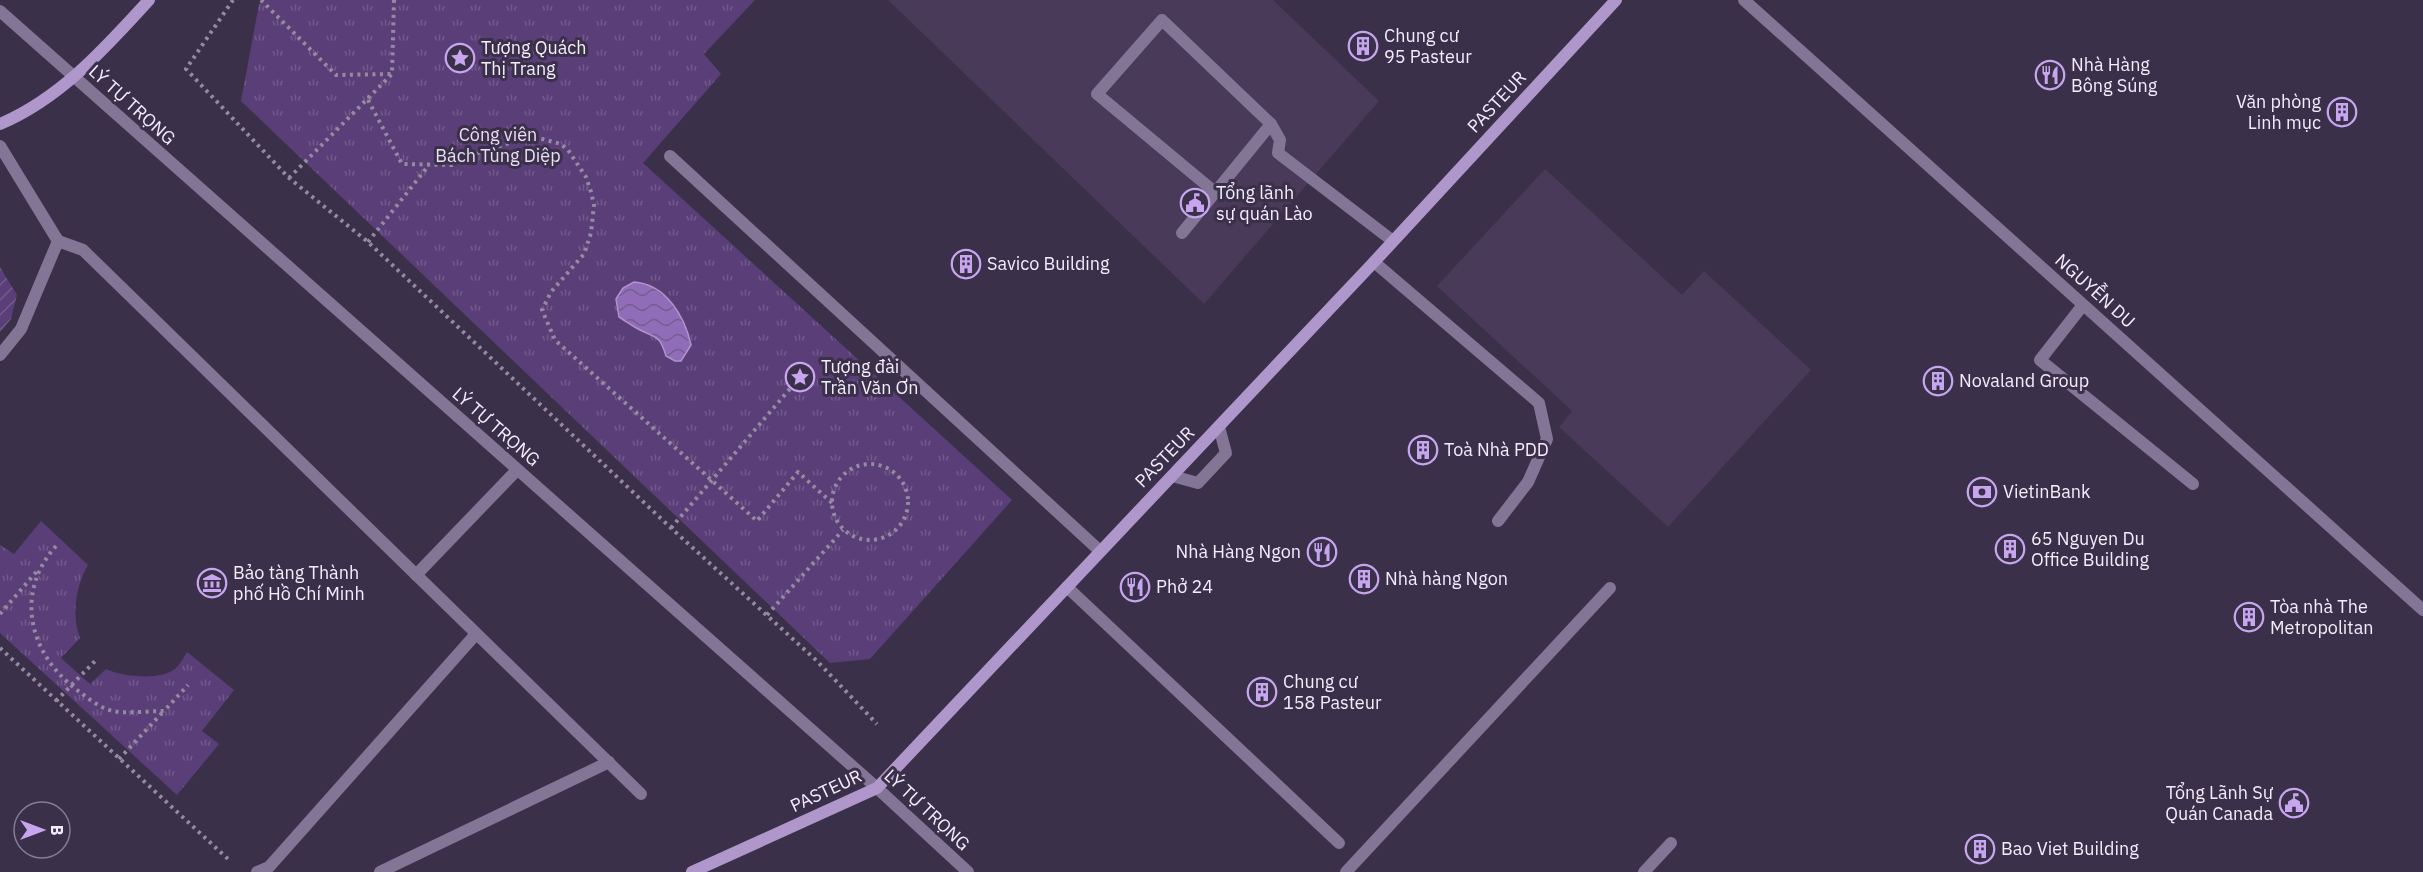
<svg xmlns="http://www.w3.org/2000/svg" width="2423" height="872" font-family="'IBM Plex Sans',sans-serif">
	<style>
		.built { fill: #483a58 }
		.park { fill: url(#park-tufts) }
		.garden { fill: url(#garden-furrows) }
		.water { fill: url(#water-waves); stroke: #af93cd; stroke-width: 1.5 }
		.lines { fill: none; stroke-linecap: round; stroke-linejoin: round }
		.path { stroke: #948ba0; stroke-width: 4; stroke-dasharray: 3 4.5; stroke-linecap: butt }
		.service { stroke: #837596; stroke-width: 12 }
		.tertiary { stroke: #837596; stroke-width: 12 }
		.secondary { stroke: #af97cc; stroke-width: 12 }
		.labels { text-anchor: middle; stroke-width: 6; stroke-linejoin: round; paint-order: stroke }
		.poi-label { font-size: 18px; fill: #f4edfd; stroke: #3b3049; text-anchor: start }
		.street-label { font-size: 18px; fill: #f4edfd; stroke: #3b3049 }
		.park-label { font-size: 18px; fill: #e8dff4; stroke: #3b3049 }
	</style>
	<defs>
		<pattern id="park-tufts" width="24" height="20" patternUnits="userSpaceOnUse" patternTransform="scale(1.5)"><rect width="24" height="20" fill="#5a3e78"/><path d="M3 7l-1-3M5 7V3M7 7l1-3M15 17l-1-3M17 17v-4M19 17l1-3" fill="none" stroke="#725a8c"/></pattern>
		<pattern id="garden-furrows" width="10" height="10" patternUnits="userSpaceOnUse" patternTransform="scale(1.5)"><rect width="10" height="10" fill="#5a3e78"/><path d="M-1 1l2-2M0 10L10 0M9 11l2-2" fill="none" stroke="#725a8c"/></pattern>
		<pattern id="water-waves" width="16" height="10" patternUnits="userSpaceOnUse" patternTransform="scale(1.5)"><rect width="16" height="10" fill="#916db9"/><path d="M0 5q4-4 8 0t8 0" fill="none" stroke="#745e8d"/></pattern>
	</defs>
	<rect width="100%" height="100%" fill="#3b3049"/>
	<g class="built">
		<polygon points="888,0 1273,0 1379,101 1204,304"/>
		<polygon points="1545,169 1682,295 1704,271 1811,370 1668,527 1559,427 1572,411 1437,286"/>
	</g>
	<g class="park">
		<polygon points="263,0 755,0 704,54 721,74 643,163 1012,500 870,659 830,663 241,101 259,4"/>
		<path d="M 41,521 L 88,565 C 76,585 71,616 80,638 L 61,658 L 90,684 L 106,669 C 122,677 163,681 176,668 C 181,663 184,657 187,652 L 234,690 L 202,731 L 219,744 L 177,795 L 0,633 L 0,545 L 14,554 Z"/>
	</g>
	<polygon class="garden" points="0,267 17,295 11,319 0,332"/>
	<path class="water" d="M 634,282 C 666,284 685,317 691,345 L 681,361 L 675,361 L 666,356 C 660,336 657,338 640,330 C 633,327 626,321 619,317 L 616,299 L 623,288 Z"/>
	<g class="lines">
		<g class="path">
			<polyline points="233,0 186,69 289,178 368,242 671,528 817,661 877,724"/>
			<polyline points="261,0 336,75 391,74"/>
			<polyline points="368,100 402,164 452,165 481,152 531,136 561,144 568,150 586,177 591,192 594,205 591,233 584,254 551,292 542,310 555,340 757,521 798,472 832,503"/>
			<polyline points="289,178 392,74 394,0"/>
			<polyline points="368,242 429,165"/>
			<circle cx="870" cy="502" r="38"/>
			<polyline points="671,528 800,377"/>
			<path d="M 56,546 C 14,593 29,654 77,690 C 88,698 99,708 113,711 C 128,714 147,711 164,711 L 188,685"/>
			<polyline points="0,614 38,570"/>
			<polyline points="767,615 843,530"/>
			<polyline points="0,648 228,859"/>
			<polyline points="56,701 97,659"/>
			<polyline points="119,759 163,712"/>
		</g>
		<g class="service">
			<polyline points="0,146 58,241"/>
			<polyline points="670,156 1100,551"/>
			<polyline points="1216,193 1097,94 1162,20 1271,124 1280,140 1278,153 1393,241"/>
			<polyline points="1182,233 1271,124"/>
			<polyline points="1374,262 1539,403 1547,439 1528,482 1498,521"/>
			<polyline points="2083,305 2040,360 2193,484"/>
			<polyline points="0,355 21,329 58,241 83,250 641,794"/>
			<polyline points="1172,476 1198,483 1226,453 1219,427"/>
			<polyline points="416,575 517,470"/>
			<polyline points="1067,587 1339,843"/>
			<polyline points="257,872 269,867 476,634"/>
			<polyline points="380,872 609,762"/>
			<polyline points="1346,872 1610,588"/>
			<polyline points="1644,872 1671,843"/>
		</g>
		<g class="tertiary">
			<polyline points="1744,0 2423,610"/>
			<polyline points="0,11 877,788 968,872"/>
		</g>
		<g class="secondary">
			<path d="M 0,124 C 61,98 105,48 149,0"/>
			<polyline points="692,872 877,788 1374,262 1616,0"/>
		</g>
	</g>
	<defs>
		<g id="building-ring" transform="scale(1.5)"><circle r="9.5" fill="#3b3049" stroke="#c7a6ef" stroke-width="1.5"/><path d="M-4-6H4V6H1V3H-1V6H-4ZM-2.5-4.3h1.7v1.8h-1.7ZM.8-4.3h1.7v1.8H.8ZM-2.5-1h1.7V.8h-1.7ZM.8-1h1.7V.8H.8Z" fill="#c7a6ef"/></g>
		<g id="sight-ring" transform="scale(1.5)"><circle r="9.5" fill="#3b3049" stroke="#c7a6ef" stroke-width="1.5"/><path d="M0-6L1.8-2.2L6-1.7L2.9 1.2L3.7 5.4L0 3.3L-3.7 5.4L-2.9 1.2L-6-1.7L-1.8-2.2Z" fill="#c7a6ef"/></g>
		<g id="restaurant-ring" transform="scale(1.5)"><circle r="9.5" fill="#3b3049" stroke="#c7a6ef" stroke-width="1.5"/><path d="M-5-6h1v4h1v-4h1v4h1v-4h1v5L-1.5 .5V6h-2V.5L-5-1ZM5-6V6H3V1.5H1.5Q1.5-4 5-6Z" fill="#c7a6ef"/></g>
		<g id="civic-ring" transform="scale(1.5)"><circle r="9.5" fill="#3b3049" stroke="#c7a6ef" stroke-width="1.5"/><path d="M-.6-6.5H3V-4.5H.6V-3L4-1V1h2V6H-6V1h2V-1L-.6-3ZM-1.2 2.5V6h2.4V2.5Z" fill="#c7a6ef"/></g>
		<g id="bank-ring" transform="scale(1.5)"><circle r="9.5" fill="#3b3049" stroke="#c7a6ef" stroke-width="1.5"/><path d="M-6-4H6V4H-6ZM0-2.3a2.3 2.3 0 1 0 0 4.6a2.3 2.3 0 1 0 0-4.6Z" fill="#c7a6ef"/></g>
		<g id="museum-ring" transform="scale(1.5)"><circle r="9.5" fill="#3b3049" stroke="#c7a6ef" stroke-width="1.5"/><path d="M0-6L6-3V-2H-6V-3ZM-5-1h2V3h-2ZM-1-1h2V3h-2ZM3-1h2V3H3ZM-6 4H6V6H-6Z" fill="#c7a6ef"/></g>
	</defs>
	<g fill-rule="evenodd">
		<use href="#building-ring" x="1363" y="46"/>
		<use href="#sight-ring" x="460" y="58"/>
		<use href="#restaurant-ring" x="2050" y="75"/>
		<use href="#building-ring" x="2342" y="112"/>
		<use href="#civic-ring" x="1195" y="203"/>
		<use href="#building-ring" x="966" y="264"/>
		<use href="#sight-ring" x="800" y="377"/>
		<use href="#building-ring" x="1938" y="381"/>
		<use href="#building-ring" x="1423" y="450"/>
		<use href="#bank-ring" x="1982" y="492"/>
		<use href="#building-ring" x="2010" y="549"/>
		<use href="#restaurant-ring" x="1322" y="552"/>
		<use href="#building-ring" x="1364" y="579"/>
		<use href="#museum-ring" x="212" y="583"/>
		<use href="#restaurant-ring" x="1135" y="587"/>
		<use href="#building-ring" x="2249" y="617"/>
		<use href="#building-ring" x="1262" y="692"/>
		<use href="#civic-ring" x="2294" y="803"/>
		<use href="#building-ring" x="1980" y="849"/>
	</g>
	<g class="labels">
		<g class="poi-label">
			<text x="1384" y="42">Chung cư<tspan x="1384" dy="21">95 Pasteur</tspan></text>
			<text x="481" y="54">Tượng Quách<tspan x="481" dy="21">Thị Trang</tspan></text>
			<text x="2071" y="71">Nhà Hàng<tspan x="2071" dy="21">Bông Súng</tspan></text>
			<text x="2321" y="108" text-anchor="end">Văn phòng<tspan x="2321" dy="21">Linh mục</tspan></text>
			<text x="1216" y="199">Tổng lãnh<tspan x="1216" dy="21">sự quán Lào</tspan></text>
			<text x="987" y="270">Savico Building</text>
			<text x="821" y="373">Tượng đài<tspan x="821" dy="21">Trần Văn Ơn</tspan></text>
			<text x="1959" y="387">Novaland Group</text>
			<text x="1444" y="456">Toà Nhà PDD</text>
			<text x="2003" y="498">VietinBank</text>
			<text x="2031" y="545">65 Nguyen Du<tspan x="2031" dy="21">Office Building</tspan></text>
			<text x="1301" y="558" text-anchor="end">Nhà Hàng Ngon</text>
			<text x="233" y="579">Bảo tàng Thành<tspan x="233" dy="21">phố Hồ Chí Minh</tspan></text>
			<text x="1385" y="585">Nhà hàng Ngon</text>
			<text x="1156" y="593">Phở 24</text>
			<text x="2270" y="613">Tòa nhà The<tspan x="2270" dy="21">Metropolitan</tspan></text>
			<text x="1283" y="688">Chung cư<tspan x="1283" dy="21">158 Pasteur</tspan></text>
			<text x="2273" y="799" text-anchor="end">Tổng Lãnh Sự<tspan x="2273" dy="21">Quán Canada</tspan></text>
			<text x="2001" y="855">Bao Viet Building</text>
		</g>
		<g class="street-label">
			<text transform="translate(1497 102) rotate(-47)" y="6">PASTEUR</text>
			<text transform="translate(132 105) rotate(42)" y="6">LÝ TỰ TRỌNG</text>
			<text transform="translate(2095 291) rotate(42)" y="6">NGUYỄN DU</text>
			<text transform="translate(496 427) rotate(41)" y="6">LÝ TỰ TRỌNG</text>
			<text transform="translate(1165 457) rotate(-46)" y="6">PASTEUR</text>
			<text transform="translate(826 791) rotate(-25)" y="6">PASTEUR</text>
			<text transform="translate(927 810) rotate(43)" y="6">LÝ TỰ TRỌNG</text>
		</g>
		<g class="park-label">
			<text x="498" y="141">Công viên<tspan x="498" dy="21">Bách Tùng Diệp</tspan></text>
		</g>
	</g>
	<g transform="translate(42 830) rotate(90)"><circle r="28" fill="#3b3049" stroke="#857c91" stroke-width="1.5"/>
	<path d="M0-4.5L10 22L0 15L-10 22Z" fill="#c7a6ef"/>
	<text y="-9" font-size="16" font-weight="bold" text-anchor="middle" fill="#f4edfd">B</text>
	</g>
</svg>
